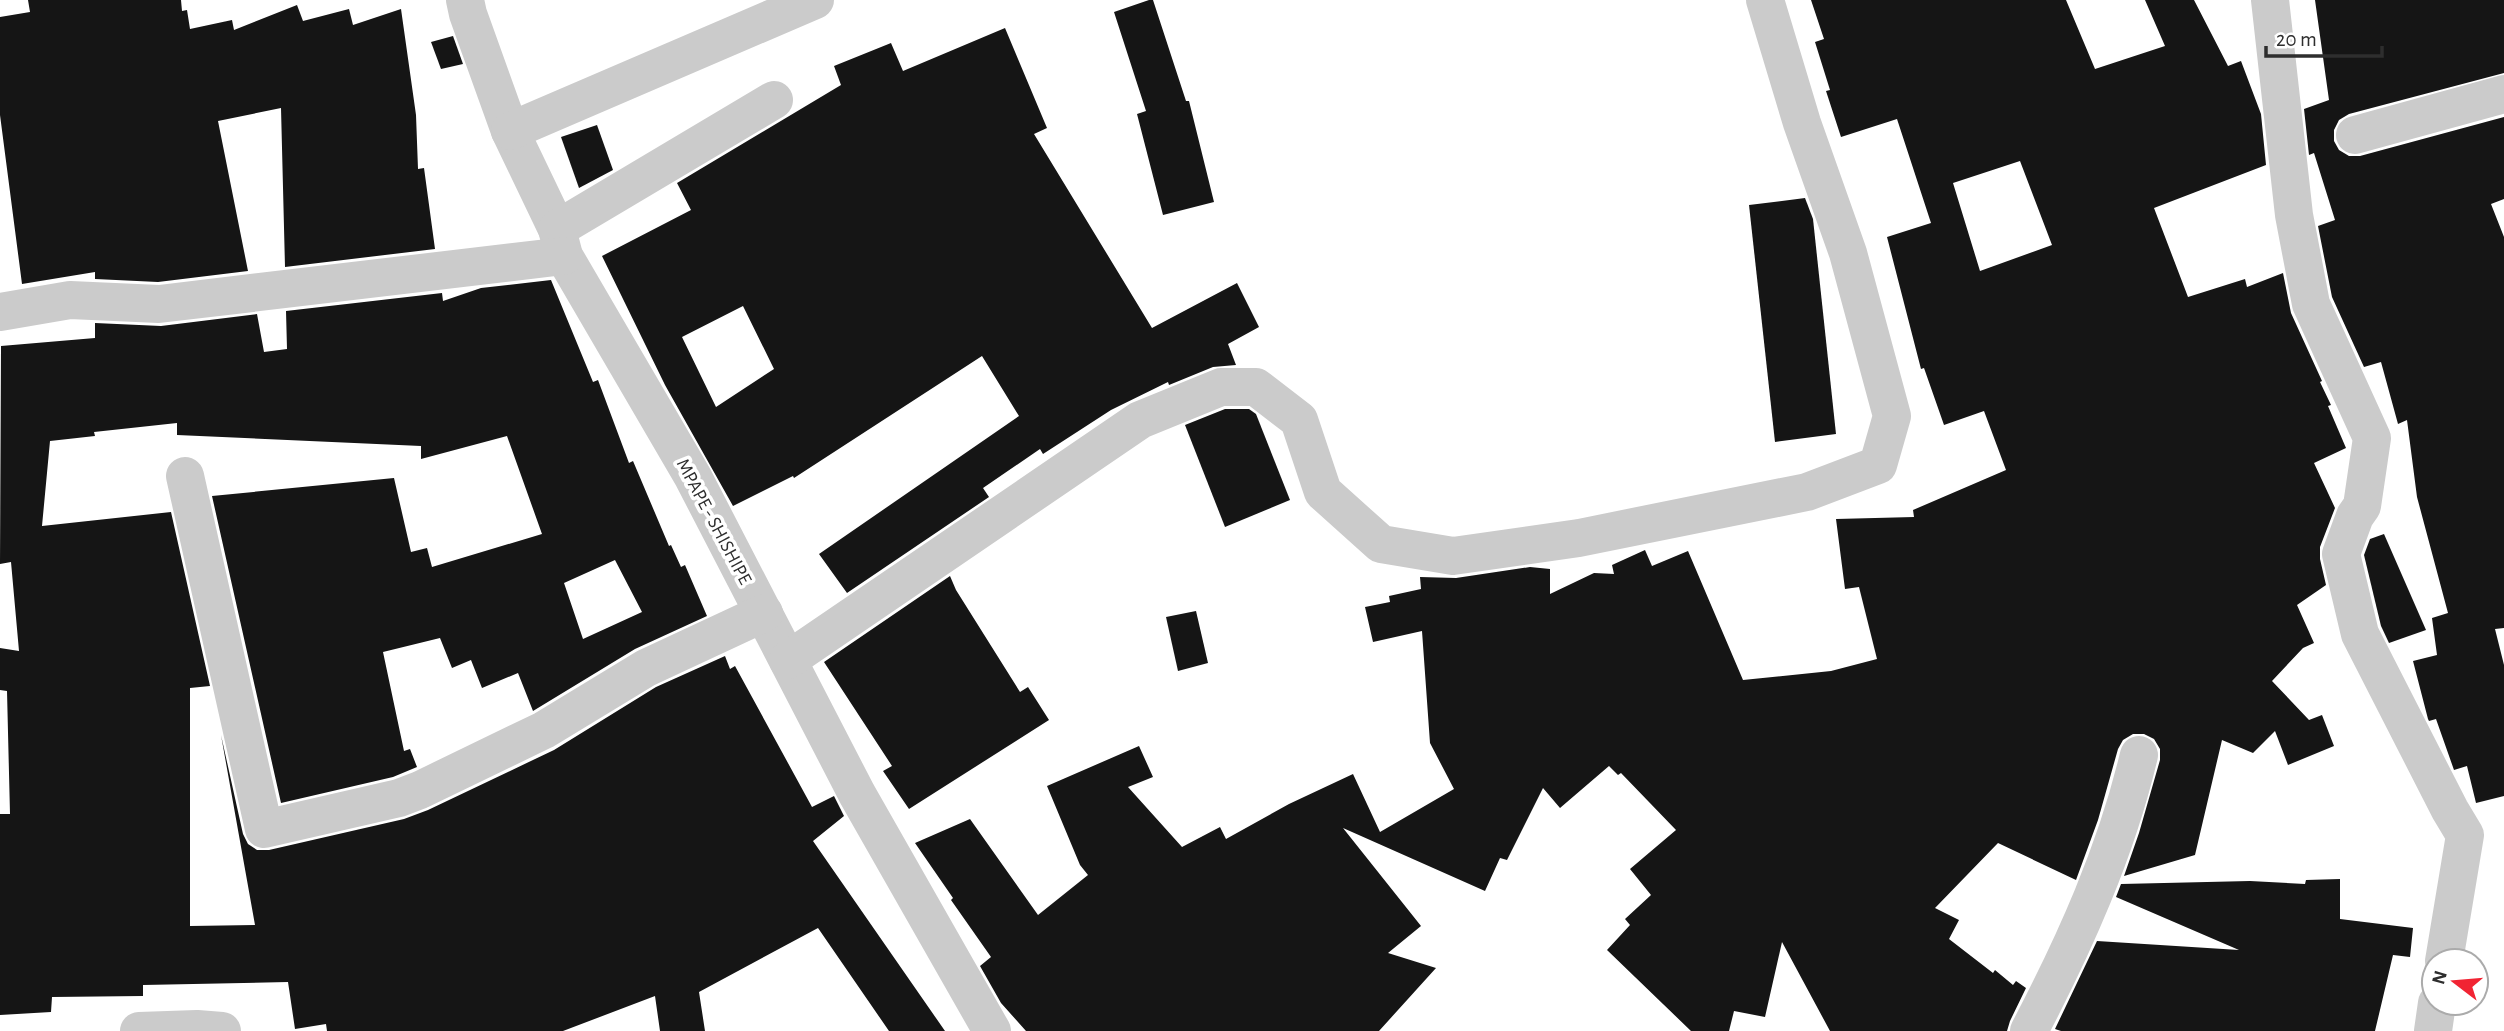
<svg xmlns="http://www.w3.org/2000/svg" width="2504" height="1031" font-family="'Alegreya Sans',sans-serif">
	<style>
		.building { fill: #151515; fill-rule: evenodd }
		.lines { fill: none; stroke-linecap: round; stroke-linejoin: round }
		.minor { stroke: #cbcbcb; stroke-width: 38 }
		.labels { text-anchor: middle; stroke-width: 7; stroke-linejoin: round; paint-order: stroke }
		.street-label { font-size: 19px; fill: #2e2e2e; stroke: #fff }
	</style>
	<rect width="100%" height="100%" fill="#fff"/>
	<g class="building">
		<polygon points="28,0 181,0 182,11 187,10 190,29 232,20 234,30 297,5 303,21 349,9 353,25 401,9 416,115 418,169 424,168 435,249 285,267 281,108 218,121 248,271 158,282 95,279 95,272 22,284 0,115 0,17 30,12"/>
		<polygon points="1149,0 1153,0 1186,101 1189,101 1214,202 1163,215 1137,114 1146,111 1114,12"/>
		<path d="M 1811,0 L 2066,0 L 2095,69 L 2165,46 L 2145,0 L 2194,0 L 2228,66 L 2241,61 L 2261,114 L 2266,165 L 2154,208 L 2188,297 L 2245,279 L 2247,287 L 2283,273 L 2291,313 L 2322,381 L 2320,382 L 2331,405 L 2328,406 L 2346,448 L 2314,463 L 2335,508 L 2320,547 L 2320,559 L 2326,585 L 2297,605 L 2314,643 L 2303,648 L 2272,681 L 2309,720 L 2322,715 L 2334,746 L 2288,765 L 2275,731 L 2253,753 L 2222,740 L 2195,855 L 2124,876 L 2139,833 L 2160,760 L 2160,749 L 2154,739 L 2144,734 L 2133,734 L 2123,740 L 2118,749 L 2098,820 L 2076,880 L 1998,843 L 1935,908 L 1959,920 L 1949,939 L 1993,973 L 1995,970 L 2013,985 L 2016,981 L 2026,988 L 2010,1021 L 2007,1031 L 1830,1031 L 1782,942 L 1765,1017 L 1734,1011 L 1729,1031 L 1691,1031 L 1607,950 L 1630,925 L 1625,919 L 1651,895 L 1630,869 L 1676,830 L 1621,773 L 1618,775 L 1609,766 L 1560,808 L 1543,788 L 1507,860 L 1500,858 L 1485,891 L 1343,828 L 1421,926 L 1388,953 L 1436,968 L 1379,1031 L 1026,1031 L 1001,1003 L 980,966 L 991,957 L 951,900 L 953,898 L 915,843 L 970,819 L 1038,915 L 1088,875 L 1080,865 L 1047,786 L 1139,746 L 1153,777 L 1128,787 L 1182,847 L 1220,827 L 1226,839 L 1289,804 L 1353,774 L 1380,832 L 1454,789 L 1430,743 L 1422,631 L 1373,642 L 1365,607 L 1390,602 L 1389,596 L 1421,589 L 1420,577 L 1456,578 L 1530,567 L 1550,569 L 1550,594 L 1594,573 L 1614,574 L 1612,565 L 1645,550 L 1652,566 L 1688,551 L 1743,680 L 1831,671 L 1877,659 L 1859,587 L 1845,589 L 1836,519 L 1914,517 L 1913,510 L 2006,470 L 1984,411 L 1944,425 L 1924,368 L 1921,369 L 1887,237 L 1931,223 L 1897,119 L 1841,137 L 1826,91 L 1830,90 L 1815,42 L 1824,39 ZM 2020,161 L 2052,245 L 1980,271 L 1953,183 Z"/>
		<polygon points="2315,0 2504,0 2504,73 2349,114 2339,120 2334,130 2334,141 2339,150 2349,156 2360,156 2504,117 2504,199 2491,204 2504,237 2504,628 2495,629 2504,665 2504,796 2476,803 2467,766 2454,770 2436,719 2429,721 2428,719 2413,661 2437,655 2432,618 2448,613 2417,497 2407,420 2398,424 2381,362 2364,367 2332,297 2318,226 2335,220 2314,153 2309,155 2304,109 2329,100"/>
		<path d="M 1005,28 L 1047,128 L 1034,134 L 1152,328 L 1237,283 L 1259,327 L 1228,344 L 1236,365 L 1213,367 L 1169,385 L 1168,382 L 1111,410 L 1043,454 L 1040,449 L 983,488 L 989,497 L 847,593 L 819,554 L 1019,416 L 982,356 L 794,478 L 793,476 L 733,506 L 665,385 L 602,256 L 691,210 L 677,183 L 841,85 L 834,66 L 891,43 L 903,71 ZM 743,306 L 774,369 L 716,407 L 682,337 Z"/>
		<polygon points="453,36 463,64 441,69 431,42"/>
		<polygon points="597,125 613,170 579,188 561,137"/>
		<polygon points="1805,198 1813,219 1836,434 1775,442 1749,205"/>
		<path d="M 551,280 L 593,382 L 598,380 L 629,463 L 633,461 L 669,546 L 671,545 L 681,567 L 685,565 L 707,616 L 635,649 L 533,711 L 518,673 L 482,688 L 471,660 L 452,668 L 440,638 L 383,652 L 404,751 L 410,749 L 417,767 L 393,777 L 281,803 L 212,496 L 394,478 L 411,552 L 427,548 L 432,567 L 542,534 L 507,436 L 421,459 L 421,446 L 177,435 L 177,423 L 94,432 L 95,436 L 50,441 L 42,526 L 171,512 L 210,686 L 190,688 L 190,926 L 255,925 L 221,735 L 243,834 L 248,844 L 257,850 L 269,850 L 404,819 L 428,810 L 554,750 L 656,687 L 725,656 L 730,669 L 735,666 L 812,807 L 834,796 L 844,816 L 813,841 L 945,1031 L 889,1031 L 818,928 L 699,992 L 705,1031 L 660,1031 L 655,996 L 563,1031 L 327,1031 L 326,1024 L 295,1029 L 288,982 L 143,985 L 143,996 L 52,997 L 51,1012 L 0,1015 L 0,814 L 10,814 L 7,691 L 0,690 L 0,648 L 19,651 L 11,562 L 0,564 L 1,346 L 95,338 L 95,323 L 161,326 L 257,314 L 264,352 L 287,349 L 286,311 L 442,293 L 443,301 L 481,288 ZM 615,560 L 642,612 L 583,639 L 564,583 Z"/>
		<polygon points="1225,409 1249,409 1256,414 1290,500 1225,527 1185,425"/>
		<polygon points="2384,534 2426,630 2389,643 2381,626 2364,555 2370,539"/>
		<polygon points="950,576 956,590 1020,692 1028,687 1049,720 909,809 883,771 892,766 824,662"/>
		<polygon points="1196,611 1208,663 1178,671 1166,617"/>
		<polygon points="2340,879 2340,919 2413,928 2410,957 2393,955 2375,1031 2061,1031 2055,1029 2097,941 2239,950 2116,897 2121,884 2250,881 2305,884 2306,880"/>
	</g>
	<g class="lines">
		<g class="minor">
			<polyline points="465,0 468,14 510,131 557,229 564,256 693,477 857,794 992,1031"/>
			<polyline points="2270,0 2294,215 2311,304 2372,438 2362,506 2355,516 2341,554 2360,634 2450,810 2465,835 2444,961"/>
			<polyline points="510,131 815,0"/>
			<polyline points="2355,135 2504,94"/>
			<polyline points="557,229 774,100"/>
			<polyline points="0,312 70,300 159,304 564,256"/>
			<polyline points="185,476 264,829 399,798 420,790 544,730 646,668 764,613"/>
			<polyline points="788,660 1140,420 1221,387 1256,387 1299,420 1323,492 1381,544 1453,556 1579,538 1807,492 1878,465 1892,416 1848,253 1802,123 1765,0"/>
			<polyline points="139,1031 197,1029 222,1031"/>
			<path d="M 2029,1031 C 2075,943 2116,852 2139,755"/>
			<polyline points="2433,1031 2437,1003"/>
		</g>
	</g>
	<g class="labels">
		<g class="street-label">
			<text transform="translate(715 521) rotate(62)" y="7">MPAPE - SHISHIPE</text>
		</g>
	</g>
	<g transform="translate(2455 982) rotate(286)"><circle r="33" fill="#ffffff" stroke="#ababab" stroke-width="2"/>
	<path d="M0-5L12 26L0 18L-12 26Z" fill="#f12433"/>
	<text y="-10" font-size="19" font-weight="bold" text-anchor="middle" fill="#2e2e2e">N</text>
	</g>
	<path d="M2266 46v10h116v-10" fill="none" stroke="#2e2e2e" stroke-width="3.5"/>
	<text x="2276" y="46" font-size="21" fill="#2e2e2e" stroke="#ffffff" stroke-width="5" paint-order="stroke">20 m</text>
</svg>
